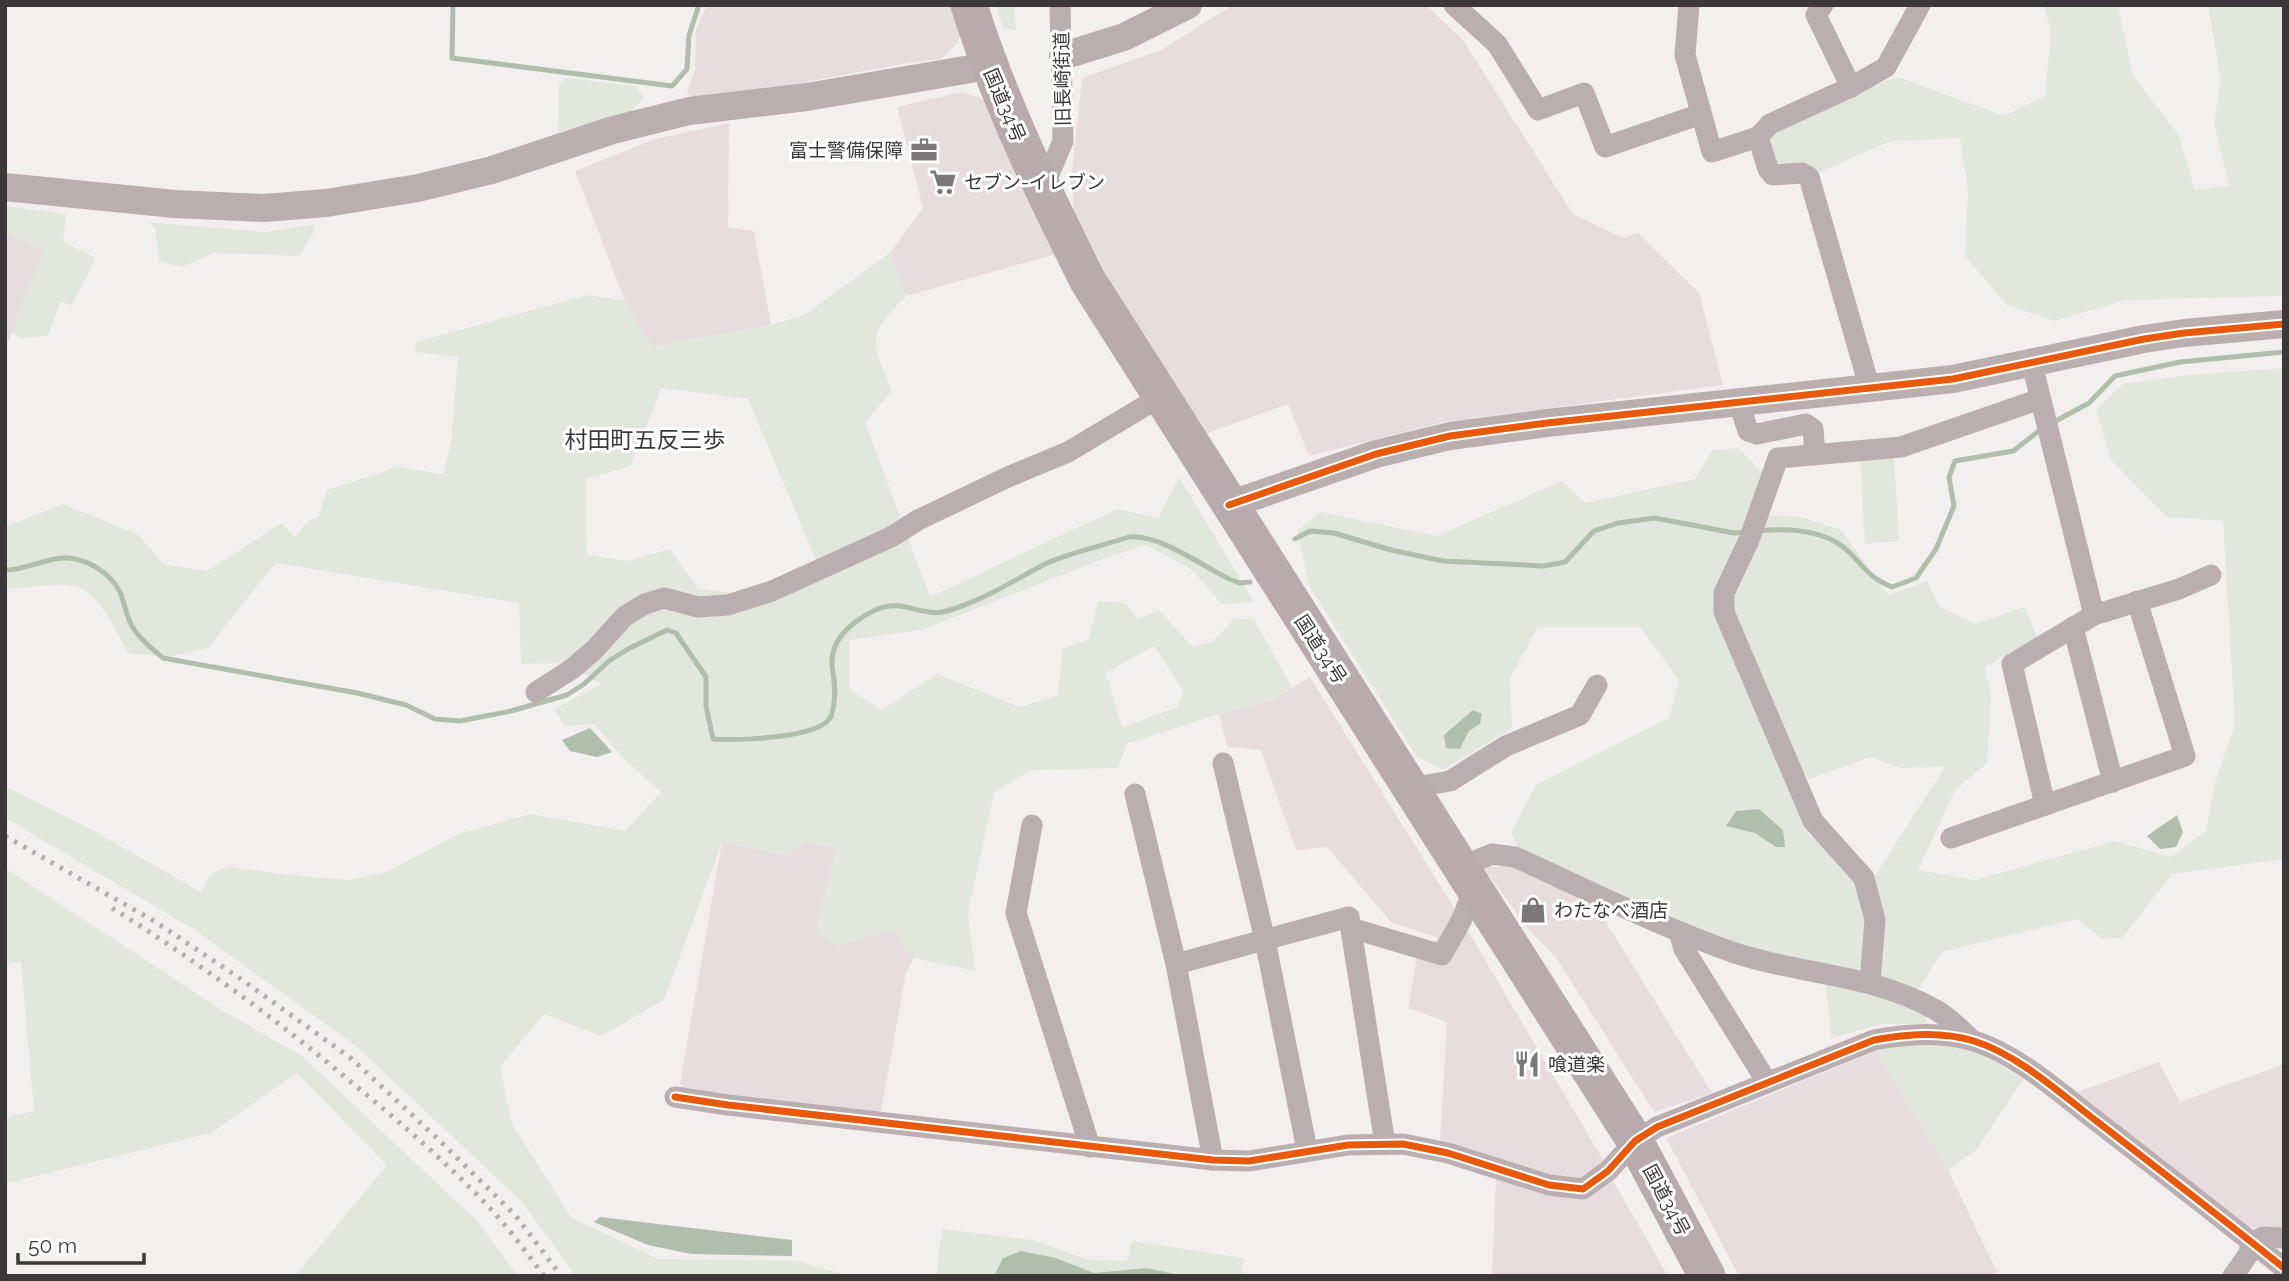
<svg xmlns="http://www.w3.org/2000/svg" width="2289" height="1281" font-family="Raleway,'Noto Sans JP',sans-serif">
	<style>
		.built { fill: #e8ddde }
		.green { fill: #e1e7dd; fill-rule: evenodd }
		.water { fill: #b0beac }
		.lines { fill: none; stroke-linecap: round; stroke-linejoin: round }
		.stream { stroke: #b0beac; stroke-width: 5 }
		.street { stroke: #bbaeb1; stroke-width: 21 }
		.secondary { stroke: #baaeaf; stroke-width: 28 }
		.highway { stroke: #b8aaad; stroke-width: 37 }
		.rail { stroke: #b5aeaf; stroke-width: 5; stroke-dasharray: 3.5 7; stroke-linecap: butt }
		.cycleway-casing { stroke: #fff; stroke-width: 11 }
		.cycleway { stroke: #e8590c; stroke-width: 7 }
		.labels { text-anchor: middle; stroke-width: 6; stroke-linejoin: round; paint-order: stroke }
		.street-label { font-size: 19px; fill: #3c3839; stroke: #fff }
		.poi-label { font-size: 19px; fill: #3c3839; stroke: #fff; text-anchor: start }
		.quarter-label { font-size: 23px; fill: #3c3839; stroke: #fff }
	</style>
	<rect width="100%" height="100%" fill="#f4efef"/>
	<g class="built">
		<polygon points="707,5 951,5 960,31 958,43 941,59 902,64 699,102 687,93 695,68 696,30"/>
		<polygon points="1233,5 1426,5 1463,40 1573,214 1623,238 1638,233 1699,293 1723,385 1444,422 1309,456 1288,404 1205,434 1134,326 1074,213 1071,179 1082,78 1161,50"/>
		<polygon points="961,92 986,100 1018,179 1060,253 906,296 890,253 923,208 897,107"/>
		<polygon points="729,123 728,227 754,231 771,325 652,347 625,301 575,171 655,139"/>
		<polygon points="5,233 44,249 5,350"/>
		<polygon points="1310,677 1458,914 1605,1163 1582,1179 1553,1177 1440,1140 1447,1022 1408,1008 1417,956 1439,938 1391,922 1327,847 1296,850 1261,750 1227,747 1219,714 1272,700"/>
		<polygon points="722,842 786,855 805,843 837,847 838,946 893,929 914,958 906,973 880,1117 691,1095 680,1084"/>
		<polygon points="1519,866 1591,898 1712,1093 1654,1112 1555,956 1529,930 1483,867"/>
		<polygon points="1876,1051 1948,1170 1997,1272 1987,1276 1739,1276 1666,1138"/>
		<polygon points="2159,1062 2180,1102 2284,1064 2284,1231 2240,1226 2070,1095"/>
		<polygon points="1496,1178 1593,1194 1613,1181 1668,1276 1492,1276"/>
	</g>
	<g class="green">
		<polygon points="996,5 1014,5 1016,30 1003,28"/>
		<polygon points="2043,5 2118,5 2133,76 2178,134 2195,190 2229,186 2214,123 2221,80 2208,5 2284,5 2284,293 2280,296 2125,300 2054,321 2007,305 1965,256 1968,188 1960,138 1891,141 1816,174 1776,164 1766,137 1853,93 1898,77 2004,116 2045,96 2051,30"/>
		<polygon points="567,78 636,86 644,98 629,113 558,132 559,84"/>
		<polygon points="5,206 66,214 63,242 96,258 72,305 60,302 48,336 21,338 11,332 43,249 5,233"/>
		<polygon points="148,222 265,232 314,224 313,234 299,256 214,253 182,267 159,262 155,228"/>
		<path d="M 890,253 L 906,296 C 865,339 871,338 892,391 L 865,422 L 930,597 L 1117,509 L 1158,518 L 1179,477 L 1254,602 L 1222,604 L 1192,570 L 1146,545 L 1108,557 L 921,630 L 849,640 L 849,689 L 882,710 L 937,674 L 1020,707 L 1058,695 L 1062,649 L 1088,640 L 1098,601 L 1125,603 L 1138,618 L 1160,611 L 1192,646 L 1212,642 L 1235,618 L 1254,620 L 1292,687 L 1272,700 L 1219,714 L 1126,744 L 1118,768 L 1030,770 L 994,793 L 968,913 L 975,971 L 914,958 L 893,930 L 838,946 L 815,932 L 836,847 L 805,843 L 786,855 L 722,842 L 664,1000 L 601,1036 L 544,1014 L 500,1067 L 512,1124 L 571,1217 L 658,1259 L 797,1261 L 850,1276 L 576,1276 L 522,1202 L 356,1046 L 195,930 L 5,818 L 5,786 L 81,824 L 201,892 L 210,874 L 228,867 L 308,877 L 350,880 L 389,871 L 458,834 L 531,814 L 625,831 L 661,792 L 623,758 L 594,724 L 565,726 L 554,709 L 601,684 L 566,663 L 521,664 L 519,603 L 275,563 L 208,648 L 173,656 L 129,654 C 113,628 99,586 66,585 C 46,584 25,589 5,588 L 5,527 L 63,504 L 139,535 L 163,564 L 207,571 L 282,523 L 295,537 L 308,521 L 318,517 L 327,490 L 398,467 L 443,474 L 451,444 L 458,357 L 415,352 L 416,342 L 587,295 L 625,301 L 652,347 L 771,325 L 804,315 ZM 662,388 L 748,399 L 816,560 L 743,594 L 698,589 L 670,549 L 628,561 L 587,555 L 586,479 L 630,466 ZM 1154,646 L 1184,692 L 1177,707 L 1122,728 L 1106,673 Z"/>
		<path d="M 2284,368 L 2284,859 L 2172,874 L 2122,938 L 2102,939 L 2077,919 L 1942,952 L 1916,992 L 1928,1024 L 1882,1024 L 1831,1038 L 1824,965 L 1724,942 L 1521,853 L 1511,832 L 1536,785 L 1669,718 L 1679,680 L 1640,627 L 1538,627 L 1510,678 L 1512,728 L 1443,770 L 1417,757 L 1310,588 L 1297,531 L 1321,512 L 1437,536 L 1562,481 L 1585,503 L 1695,479 L 1712,450 L 1739,448 L 1761,472 L 1749,515 L 1801,517 L 1841,530 L 1888,595 L 1927,581 L 1940,607 L 1975,624 L 2025,607 L 2037,637 L 1985,667 L 1991,695 L 1987,763 L 1955,790 L 1918,870 L 1975,880 L 2115,841 L 2171,857 L 2206,831 L 2215,783 L 2235,725 L 2223,521 L 2167,517 L 2111,460 L 2096,409 L 2123,384 L 2188,375 ZM 1737,660 L 1799,768 L 1809,779 L 1871,757 L 1901,768 L 1945,767 L 1869,885 L 1809,835 Z"/>
		<polygon points="1894,457 1899,541 1865,544 1860,459"/>
		<polygon points="5,868 223,1011 302,1056 478,1222 518,1276 295,1276 387,1165 297,1073 211,1133 5,1184 5,1118 34,1111 21,961 5,965"/>
		<polygon points="1917,1042 1976,1049 2023,1079 1977,1149 1948,1170 1876,1051"/>
		<polygon points="942,1229 1033,1240 1089,1260 1127,1261 1132,1241 1244,1258 1242,1276 1183,1276 1147,1268 1094,1273 1056,1258 1003,1258 994,1276 936,1276"/>
	</g>
	<g class="water">
		<polygon points="1473,710 1482,714 1480,724 1469,731 1460,749 1446,748 1444,735"/>
		<polygon points="590,728 612,752 597,757 570,751 562,740"/>
		<polygon points="1759,809 1783,830 1785,847 1776,847 1755,833 1726,826 1736,811"/>
		<polygon points="2177,815 2183,832 2176,847 2160,849 2147,836"/>
		<polygon points="600,1217 792,1240 792,1256 691,1254 648,1245 594,1222"/>
		<polygon points="1021,1251 1056,1258 1094,1273 1147,1268 1183,1276 994,1276 1003,1258"/>
	</g>
	<g class="lines">
		<g class="stream">
			<polyline points="453,5 452,58 672,86 687,69 689,35 699,5"/>
			<polyline points="2052,423 2089,403 2115,376 2180,362 2284,352"/>
			<path d="M 1758,531 C 1788,528 1826,530 1849,552 C 1865,568 1870,578 1892,587 L 1916,578 L 1936,549 L 1954,506 L 1949,477 L 1955,461 L 2013,451 L 2043,428"/>
			<polyline points="1295,539 1310,531 1334,533 1391,550 1443,561 1544,566 1565,562 1594,531 1618,523 1655,518 1734,533 1745,532"/>
			<path d="M 5,570 C 26,570 43,559 63,558 C 85,557 110,572 120,592 C 124,602 126,613 130,622 C 137,637 151,648 163,658 L 357,693 L 406,705 L 435,719 L 460,721 L 511,711 L 567,695 L 584,684 L 609,661 L 628,649 L 667,630 L 676,633 L 706,677 L 706,706 L 713,739 C 736,741 818,738 830,718 C 833,714 833,708 834,703 C 836,689 834,679 832,666 C 830,639 853,621 875,610 C 903,597 921,618 947,611 C 982,601 1011,582 1043,565 C 1068,553 1102,546 1129,537 C 1159,534 1201,565 1229,579 L 1240,583 L 1250,582"/>
		</g>
		<g class="street">
			<polyline points="1454,5 1497,44 1538,110 1584,93 1605,147 1701,114"/>
			<polyline points="1689,5 1685,55 1712,152 1758,137 1770,124 1851,87 1886,67 1920,5"/>
			<polyline points="1823,5 1816,15 1851,87"/>
			<polyline points="1758,137 1768,169 1773,175 1802,173 1809,177 1870,389"/>
			<polyline points="1042,191 1063,141 1060,5"/>
			<polyline points="2032,364 2094,615 2179,589 2211,575"/>
			<polyline points="1739,403 1748,431 1757,434 1806,424 1813,429 1815,455"/>
			<polyline points="2073,627 2113,782"/>
			<polyline points="536,692 572,669 594,650 625,616 645,604 664,598 698,607 728,605 772,591 891,537 918,520 1010,476 1068,452 1160,397"/>
			<polyline points="1223,763 1265,940 1307,1150"/>
			<polyline points="1410,788 1450,781 1506,746 1580,715 1597,685"/>
			<polyline points="1135,794 1176,964 1213,1160"/>
			<polyline points="2045,805 2012,664 2094,615"/>
			<polyline points="1032,825 1016,913 1090,1147"/>
			<polyline points="1951,838 2185,756 2137,601"/>
			<path d="M 1461,867 L 1492,854 L 1515,857 C 1588,890 1660,927 1735,953 C 1801,975 1873,974 1934,1009 C 1948,1016 1960,1029 1971,1039"/>
			<polyline points="1351,928 1442,955 1462,919 1474,888"/>
			<polyline points="1679,932 1684,949 1767,1082"/>
			<polyline points="1176,964 1349,917 1385,1144"/>
			<polyline points="1870,982 1875,920 1864,878 1813,821 1724,612 1724,593 1749,540 1778,458 1901,447 2040,399"/>
			<path d="M 675,1097 L 728,1105 L 1213,1160 L 1249,1161 L 1348,1145 L 1403,1144 L 1448,1153 L 1549,1185 L 1583,1189 L 1608,1171 L 1635,1141 L 1657,1127 L 1874,1040 C 1907,1034 1941,1031 1974,1041 C 2019,1055 2062,1095 2099,1123 C 2161,1171 2223,1219 2284,1268"/>
			<polyline points="2252,1242 2264,1237 2284,1238"/>
			<polyline points="2233,1276 2248,1255 2252,1242"/>
		</g>
		<g class="secondary">
			<polyline points="1063,56 1124,37 1188,5"/>
			<polyline points="5,187 175,204 264,208 326,203 418,188 492,170 613,130 689,111 807,97 988,66"/>
			<polyline points="1229,505 1376,454 1450,436 1547,423 1953,379 2144,339 2184,333 2284,324"/>
		</g>
		<path class="highway" d="M 969,5 C 999,101 1043,191 1088,281 L 1635,1141 L 1707,1276"/>
		<g class="rail">
			<polyline points="5,836 154,921 238,977 352,1059 439,1140 516,1216 561,1276"/>
			<path d="M 112,908 C 198,962 279,1021 357,1087 C 402,1124 447,1163 487,1205 C 508,1227 526,1252 544,1276"/>
		</g>
		<g class="cycleway-casing">
			<g id="cycleway">
				<polyline points="1229,505 1376,454 1450,436 1547,423 1953,379 2144,339 2184,333 2284,324"/>
				<path d="M 675,1097 L 728,1105 L 1213,1160 L 1249,1161 L 1348,1145 L 1403,1144 L 1448,1153 L 1549,1185 L 1583,1189 L 1608,1171 L 1635,1141 L 1657,1127 L 1874,1040 C 1907,1034 1941,1031 1974,1041 C 2019,1055 2062,1095 2099,1123 C 2161,1171 2223,1219 2284,1268"/>
			</g>
		</g>
		<use href="#cycleway" class="cycleway"/>
	</g>
	<defs>
		<g id="office-bare" transform="scale(2.1)"><path d="M-6-3h4V-5.5h4V-3h4V5H-6ZM-1-4.5V-3h2v-1.5ZM-6 0V1H6V0Z" fill="#7c7879" stroke="#fff" stroke-width="2.5" paint-order="stroke"/></g>
		<g id="supermarket-bare" transform="scale(2.1)"><path d="M-6-5.5h2.5l.6 2H6L4.5 2H-2.5L-4.4-4H-6ZM-1.5 3.2a1.3 1.3 0 1 0 .1 0ZM3 3.2a1.3 1.3 0 1 0 .1 0Z" fill="#7c7879" stroke="#fff" stroke-width="2.5" paint-order="stroke"/></g>
		<g id="shop-bare" transform="scale(2.1)"><path d="M-5-2.5h2.3a2.7 3.5 0 0 1 5.4 0H5L5.5 6h-11ZM-1.5-2.5h3a1.5 2.3 0 0 0-3 0Z" fill="#7c7879" stroke="#fff" stroke-width="2.5" paint-order="stroke"/></g>
		<g id="restaurant-bare" transform="scale(2.1)"><path d="M-5-6h1v4h1v-4h1v4h1v-4h1v5L-1.5 .5V6h-2V.5L-5-1ZM5-6V6H3V1.5H1.5Q1.5-4 5-6Z" fill="#7c7879" stroke="#fff" stroke-width="2.5" paint-order="stroke"/></g>
	</defs>
	<g fill-rule="evenodd">
		<use href="#office-bare" x="924" y="150"/>
		<use href="#supermarket-bare" x="943" y="182"/>
		<use href="#shop-bare" x="1533" y="910"/>
		<use href="#restaurant-bare" x="1527" y="1064"/>
	</g>
	<g class="labels">
		<g class="street-label">
			<text transform="translate(1062 79) rotate(-91)" y="7">旧長崎街道</text>
			<text transform="translate(1005 105) rotate(67)" y="7">国道34号</text>
			<text transform="translate(1321 649) rotate(57)" y="7">国道34号</text>
			<text transform="translate(1667 1200) rotate(62)" y="7">国道34号</text>
		</g>
		<g class="poi-label">
			<text x="903" y="157" text-anchor="end">富士警備保障</text>
			<text x="964" y="189">セブン-イレブン</text>
			<text x="1554" y="917">わたなべ酒店</text>
			<text x="1548" y="1071">喰道楽</text>
		</g>
		<g class="quarter-label">
			<text x="645" y="448">村田町五反三歩</text>
		</g>
	</g>
	<rect width="2289" height="1281" fill="none" stroke="#3c3839" stroke-width="14"/>
	<path d="M18 1253v10h126v-10" fill="none" stroke="#3c3839" stroke-width="3.5"/>
	<text x="28" y="1253" font-size="21" fill="#3c3839" stroke="#ffffff" stroke-width="5" paint-order="stroke">50 m</text>
</svg>
